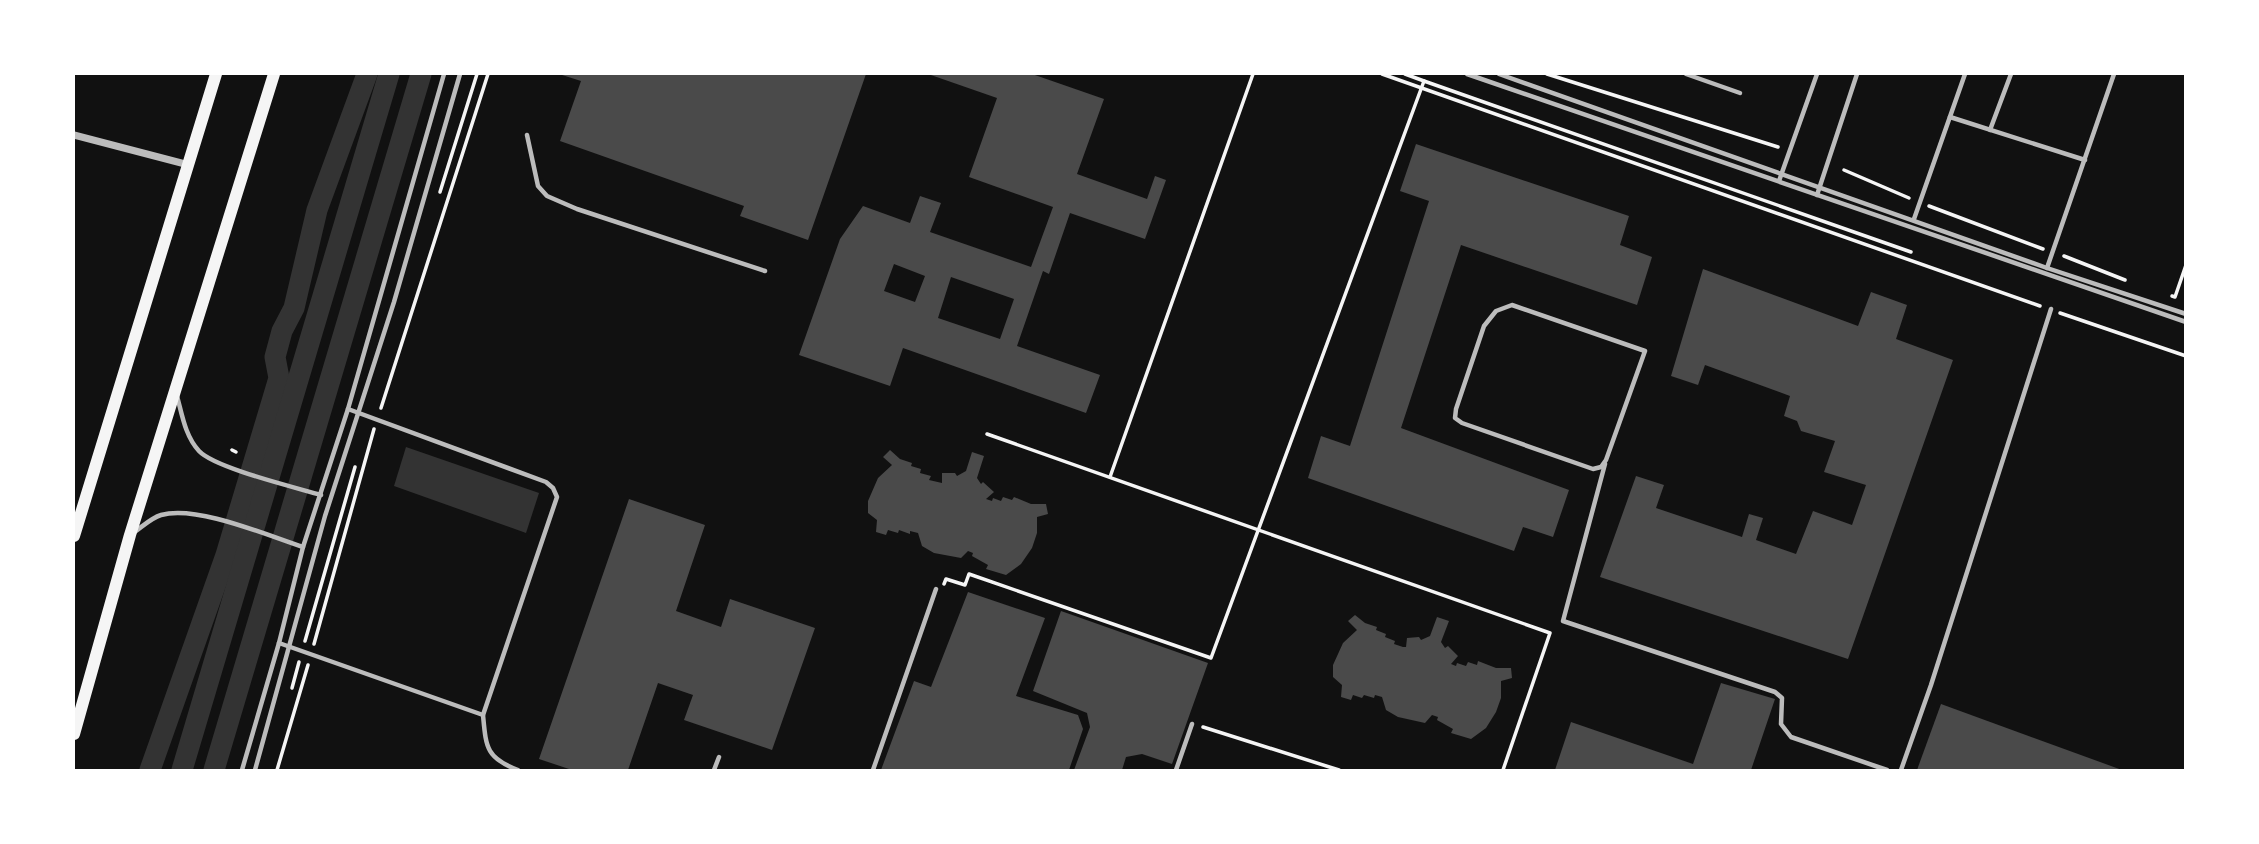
<svg xmlns="http://www.w3.org/2000/svg" width="2259" height="844" font-family="Lora,serif">
	<style>
		.water { fill: #333 }
		.lines { fill: none; stroke-linecap: round; stroke-linejoin: round }
		.canal { stroke: #333; stroke-width: 21 }
		.building { fill: #4a4a4a; fill-rule: evenodd }
		.path { stroke: #f5f5f5; stroke-width: 3.5 }
		.service { stroke: #bcbcbc; stroke-width: 4.5 }
		.minor { stroke: #bcbcbc; stroke-width: 7 }
		.secondary { stroke: #f5f5f5; stroke-width: 12 }
	</style>
	<rect width="100%" height="100%" fill="#111"/>
	<polygon class="water" points="406,447 539,493 526,533 394,486"/>
	<g class="lines">
		<g class="canal">
			<polyline points="150,770 226,555 279,378 275,357 282,331 294,308 317,210 367,74"/>
			<polyline points="182,770 389,74"/>
			<polyline points="214,770 421,74"/>
		</g>
	</g>
	<g class="building">
		<polygon points="559,74 866,74 808,240 740,216 744,206 560,141 581,81"/>
		<path d="M 928,74 L 1032,74 L 1104,99 L 1077,174 L 1147,199 L 1155,176 L 1166,180 L 1145,239 L 1070,213 L 1049,274 L 1043,271 L 1017,346 L 1100,375 L 1086,413 L 903,348 L 890,386 L 799,355 L 840,239 L 863,206 L 910,223 L 920,196 L 941,203 L 930,232 L 1031,267 L 1053,207 L 969,177 L 997,98 ZM 894,264 L 925,276 L 915,302 L 884,291 ZM 951,277 L 1014,299 L 1000,339 L 938,318 Z"/>
		<polygon points="1416,144 1629,216 1620,245 1652,257 1637,305 1461,245 1401,428 1569,490 1553,537 1523,527 1514,551 1308,478 1321,436 1350,446 1429,201 1400,191"/>
		<polygon points="1703,269 1858,326 1871,292 1907,305 1896,339 1953,360 1848,659 1600,577 1636,476 1664,485 1656,508 1742,537 1749,514 1763,518 1756,540 1796,554 1813,511 1852,525 1866,485 1824,472 1835,441 1801,431 1797,421 1784,416 1790,396 1705,365 1698,385 1671,376"/>
		<polygon points="890,450 900,459 912,463 911,466 921,469 920,473 931,476 929,480 942,483 942,473 955,473 957,476 966,471 972,452 984,456 977,478 981,484 983,482 994,492 986,499 992,501 993,498 1001,501 1003,497 1012,500 1014,497 1031,504 1046,504 1048,514 1037,517 1037,533 1032,548 1021,564 1006,575 986,569 988,565 972,556 973,553 968,551 961,558 934,553 922,546 918,533 910,531 910,534 899,530 898,533 888,530 886,535 876,532 877,520 868,513 868,501 878,478 892,465 883,457"/>
		<polygon points="629,499 705,525 676,611 721,627 730,599 815,628 772,750 684,720 693,695 658,683 628,770 572,770 539,759"/>
		<polygon points="968,592 1045,618 1016,696 1078,715 1083,729 1069,770 881,770 914,681 931,687"/>
		<polygon points="1061,611 1208,663 1172,764 1142,754 1126,757 1122,770 1074,770 1090,727 1087,713 1033,691"/>
		<polygon points="1355,615 1365,623 1377,627 1376,630 1386,634 1385,637 1395,641 1394,644 1403,647 1406,647 1407,638 1419,637 1421,640 1430,636 1437,617 1449,621 1441,642 1445,648 1448,646 1458,656 1451,664 1456,666 1457,663 1466,666 1468,662 1477,665 1478,661 1496,668 1511,668 1512,678 1501,681 1501,698 1496,712 1486,728 1471,739 1451,733 1453,729 1437,720 1438,717 1432,715 1425,723 1398,717 1386,710 1382,697 1375,695 1374,698 1364,695 1362,698 1353,695 1351,700 1341,697 1342,685 1333,677 1333,665 1343,643 1357,630 1348,621"/>
		<polygon points="1721,683 1775,699 1751,770 1555,770 1571,722 1693,764"/>
		<polygon points="1941,704 2122,770 1917,770"/>
	</g>
	<g class="lines">
		<g class="path">
			<polyline points="1382,74 2040,306"/>
			<polyline points="1405,74 1424,81"/>
			<polyline points="1547,74 1778,147"/>
			<polyline points="1844,170 1909,198"/>
			<polyline points="440,192 477,74"/>
			<polyline points="1929,206 2043,249"/>
			<polyline points="2064,256 2125,280"/>
			<polyline points="2172,296 2175,297 2186,265"/>
			<polyline points="2060,313 2186,356"/>
			<polyline points="381,408 488,74"/>
			<polyline points="987,434 1550,633 1503,770"/>
			<polyline points="232,450 236,452"/>
			<polyline points="1110,477 1253,74"/>
			<polyline points="944,584 946,579 965,585 969,574 1211,658 1424,81 1911,252"/>
			<polyline points="305,641 355,467"/>
			<polyline points="314,644 374,429"/>
			<polyline points="292,688 299,662"/>
			<polyline points="1203,727 1339,770"/>
			<polyline points="277,770 308,665"/>
		</g>
		<g class="service">
			<polyline points="1467,74 2186,322"/>
			<polyline points="1499,74 2047,268 2186,314"/>
			<polyline points="1686,74 1740,93"/>
			<polyline points="1950,117 2085,160"/>
			<polyline points="1990,130 2011,74"/>
			<polyline points="527,135 538,186 547,196 577,209 765,271"/>
			<polyline points="1779,181 1817,74"/>
			<polyline points="1817,195 1857,74"/>
			<polyline points="1914,219 1965,74"/>
			<polyline points="2047,268 2114,74"/>
			<polygon points="1512,305 1645,351 1606,460 1601,467 1593,469 1462,423 1455,418 1456,409 1484,326 1496,311"/>
			<path d="M 177,396 C 182,414 185,436 199,451 C 215,468 294,487 321,495"/>
			<polyline points="1605,464 1563,621 1775,692 1782,698 1781,724 1791,737 1887,770"/>
			<path d="M 133,533 C 142,527 151,518 161,515 C 197,505 266,535 303,547"/>
			<polyline points="279,643 483,715 557,497 553,488 546,482 348,409"/>
			<path d="M 483,715 C 486,747 486,758 518,770"/>
			<polyline points="242,770 279,643 303,547 348,409 444,74"/>
			<polyline points="255,770 325,516 394,302 460,74"/>
			<polyline points="714,770 719,757"/>
			<polyline points="873,770 936,589"/>
			<polyline points="1176,770 1192,724"/>
			<polyline points="1901,770 1931,685 2051,309"/>
		</g>
		<polyline class="minor" points="74,135 189,165"/>
		<g class="secondary">
			<polyline points="74,536 216,74"/>
			<polyline points="74,734 130,535 274,74"/>
		</g>
	</g>
	<rect width="2259" height="844" fill="none" stroke="#ffffff" stroke-width="150"/>
</svg>
